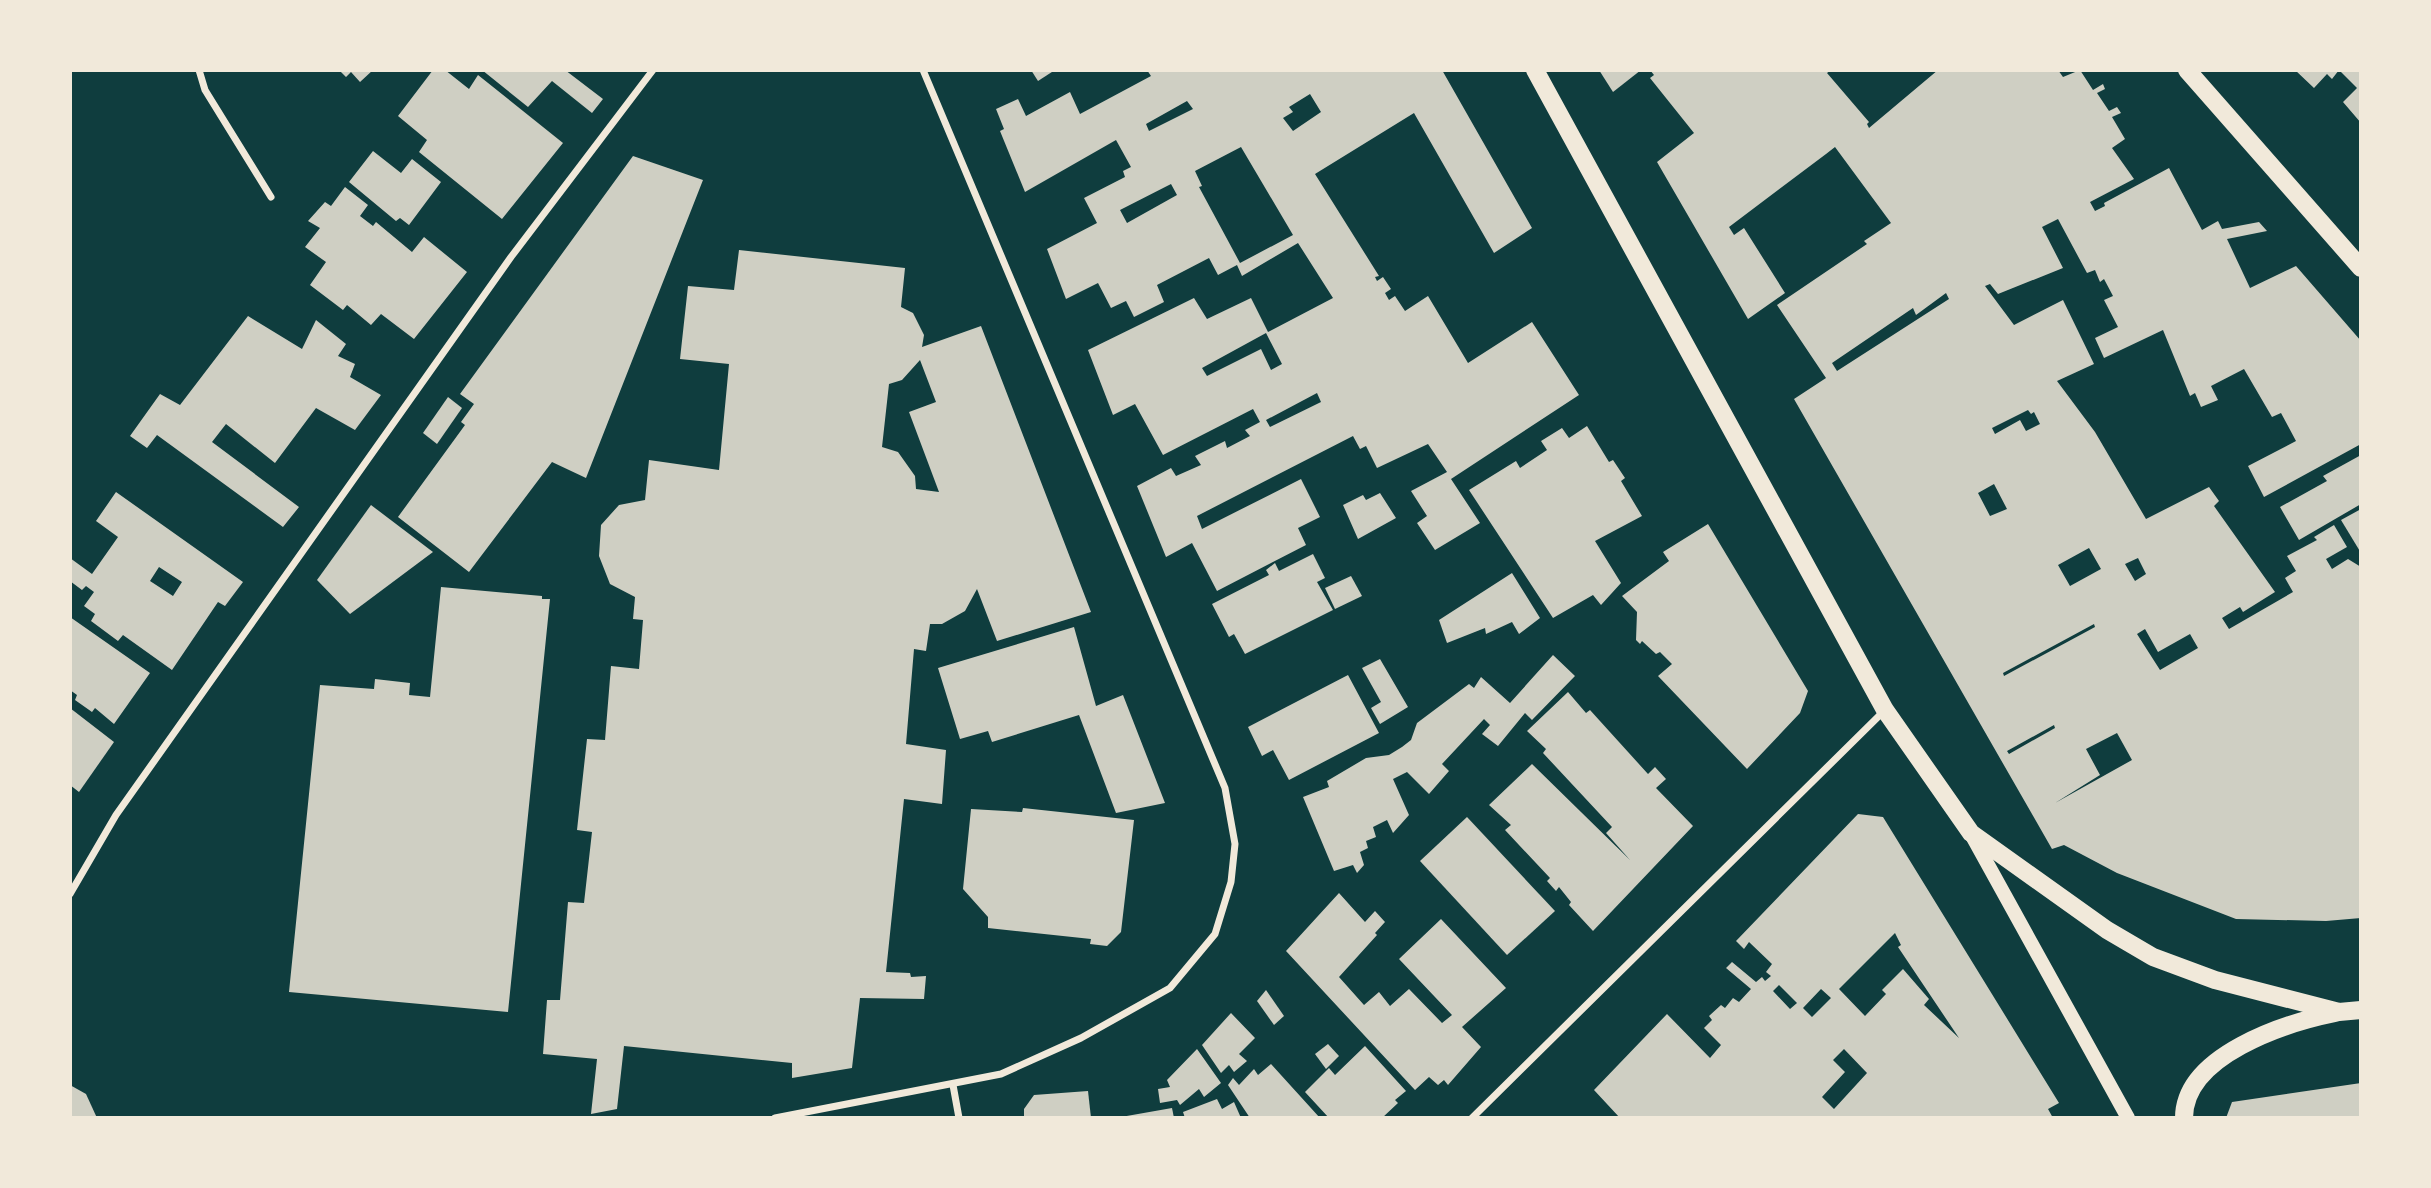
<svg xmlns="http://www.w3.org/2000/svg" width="2431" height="1188" font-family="'PT Serif',serif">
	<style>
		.building { fill: #cfcfc3; fill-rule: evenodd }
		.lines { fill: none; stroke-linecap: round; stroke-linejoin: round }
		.minor { stroke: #f1e9da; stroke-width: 7 }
		.secondary { stroke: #f1e9da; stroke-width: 14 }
		.primary { stroke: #f1e9da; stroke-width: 18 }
	</style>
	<rect width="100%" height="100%" fill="#0f3d3e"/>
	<g class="building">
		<polygon points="339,70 373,70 360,82 351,72 346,77"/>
		<polygon points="433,70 445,70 469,89 478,75 563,143 502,219 419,152 427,140 398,116"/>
		<polygon points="482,70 565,70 603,99 592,113 552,81 528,107"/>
		<polygon points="1031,70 1055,70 1038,81"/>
		<path d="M 1147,70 L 1442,70 L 1532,228 L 1494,253 L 1414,113 L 1315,174 L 1379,276 L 1375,277 L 1377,281 L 1383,277 L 1391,289 L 1385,293 L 1389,300 L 1395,296 L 1405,311 L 1428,296 L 1468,363 L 1532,322 L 1579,395 L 1451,479 L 1480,523 L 1435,550 L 1417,523 L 1427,516 L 1411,491 L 1447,472 L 1428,444 L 1377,468 L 1366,446 L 1360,449 L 1353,436 L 1197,516 L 1202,529 L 1301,479 L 1320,517 L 1298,528 L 1306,545 L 1217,591 L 1192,543 L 1166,557 L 1137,486 L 1171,468 L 1176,476 L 1201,465 L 1195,456 L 1225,441 L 1227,448 L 1250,436 L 1245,430 L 1260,422 L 1253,409 L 1163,455 L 1135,404 L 1113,415 L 1088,350 L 1194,298 L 1207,319 L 1251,298 L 1268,332 L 1333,298 L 1298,243 L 1242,276 L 1237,265 L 1218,275 L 1209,258 L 1157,285 L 1164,302 L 1134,317 L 1126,301 L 1111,308 L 1098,283 L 1066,299 L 1047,249 L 1097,223 L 1084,198 L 1125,177 L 1123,171 L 1131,167 L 1116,140 L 1025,192 L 1000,131 L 1004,129 L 996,109 L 1018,99 L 1026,116 L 1070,92 L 1080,114 L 1151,76 ZM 1310,94 L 1321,112 L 1293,131 L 1283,118 L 1293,112 L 1289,107 ZM 1187,101 L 1193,109 L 1149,131 L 1146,124 ZM 1241,147 L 1293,235 L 1240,263 L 1199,187 L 1202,186 L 1195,171 ZM 1171,184 L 1177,195 L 1127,223 L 1120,210 ZM 1266,333 L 1282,364 L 1271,370 L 1261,349 L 1207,376 L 1202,368 ZM 1317,393 L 1321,402 L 1270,427 L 1266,420 Z"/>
		<polygon points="1599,70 1641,70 1613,92"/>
		<path d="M 1650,70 L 1831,70 L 1827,73 L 1869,122 L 1867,124 L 1869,128 L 1938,70 L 2058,70 L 2063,77 L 2080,70 L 2093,90 L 2103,84 L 2105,89 L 2097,93 L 2109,111 L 2117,107 L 2121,113 L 2112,117 L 2125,139 L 2112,148 L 2134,179 L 2090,202 L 2095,211 L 2105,206 L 2104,203 L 2169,168 L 2202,230 L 2218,221 L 2222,229 L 2259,222 L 2267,231 L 2227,239 L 2250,288 L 2296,266 L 2361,341 L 2361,444 L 2264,497 L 2248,466 L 2296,441 L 2281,413 L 2272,417 L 2244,369 L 2211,386 L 2218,400 L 2201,407 L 2195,393 L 2190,396 L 2163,330 L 2104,358 L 2095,338 L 2118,327 L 2104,300 L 2113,296 L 2104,279 L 2100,282 L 2095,270 L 2087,273 L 2058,219 L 2042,227 L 2063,268 L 1998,294 L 1990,284 L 1985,286 L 2014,325 L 2063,300 L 2094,364 L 2057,381 L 2095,432 L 2146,519 L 2209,487 L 2219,501 L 2214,506 L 2275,592 L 2243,612 L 2240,607 L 2222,618 L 2229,629 L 2293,592 L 2285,578 L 2296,571 L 2287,556 L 2317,540 L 2314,537 L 2334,525 L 2347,547 L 2326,559 L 2332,569 L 2348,559 L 2361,567 L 2361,918 L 2326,921 L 2236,919 L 2117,873 L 2064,845 L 2052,849 L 1794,399 L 1826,378 L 1777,305 L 1867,244 L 1864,241 L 1891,223 L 1835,147 L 1826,154 L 1729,227 L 1734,235 L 1744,228 L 1785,293 L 1748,319 L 1657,162 L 1694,133 L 1650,78 L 1654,75 ZM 1946,293 L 1949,299 L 1837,371 L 1832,363 L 1913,308 L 1916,315 ZM 2028,410 L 2031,414 L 2034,412 L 2040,424 L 2026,431 L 2020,420 L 1995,434 L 1992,428 ZM 1994,484 L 2007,509 L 1990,516 L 1978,493 ZM 2089,548 L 2101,569 L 2070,586 L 2058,565 ZM 2138,558 L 2146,574 L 2135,581 L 2125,564 ZM 2094,624 L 2095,627 L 2004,676 L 2003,673 ZM 2145,629 L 2158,652 L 2190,634 L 2198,648 L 2160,670 L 2137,634 ZM 2054,725 L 2055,728 L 2009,754 L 2007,751 ZM 2117,733 L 2132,760 L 2055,803 L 2100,775 L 2086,749 Z"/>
		<polygon points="2295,70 2361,70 2361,123 2343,102 2357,88 2339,70 2332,79 2327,74 2314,88"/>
		<polygon points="373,151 401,173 412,159 441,182 409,225 400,218 396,221 349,182"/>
		<polygon points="633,156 703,180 586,478 552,462 469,572 398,517 465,425 461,422 474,404 460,394"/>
		<polygon points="345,187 368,205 360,216 373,226 376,222 412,252 424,237 467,272 414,339 381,314 371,325 347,305 343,310 310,285 326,262 305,247 320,228 308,221 325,202 331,206"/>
		<path d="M 739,250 L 905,268 L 901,307 L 913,313 L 924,335 L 922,347 L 981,326 L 1091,612 L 997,641 L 977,589 L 965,611 L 942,624 L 930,624 L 926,651 L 914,649 L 906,744 L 946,750 L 942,804 L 904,799 L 886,972 L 910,973 L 911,977 L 926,976 L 924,999 L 860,998 L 852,1068 L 792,1078 L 792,1063 L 624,1046 L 617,1109 L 591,1114 L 597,1059 L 543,1054 L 547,1000 L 560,1000 L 568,902 L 584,903 L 592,832 L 577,830 L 587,739 L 605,740 L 611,666 L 639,669 L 643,620 L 633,619 L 635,597 L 610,584 L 599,556 L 601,525 L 619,505 L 645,500 L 649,460 L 719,470 L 729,364 L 680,359 L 688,286 L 734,290 ZM 920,360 L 936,402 L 909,412 L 939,492 L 916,489 L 915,476 L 898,452 L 882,447 L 889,384 L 902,380 Z"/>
		<polygon points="248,316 302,349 316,320 346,344 338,356 355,364 350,377 381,395 355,430 316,408 275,463 226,424 212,442 299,507 283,527 157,435 147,448 130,436 160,394 180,405"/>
		<polygon points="448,397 462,408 437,444 423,433"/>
		<polygon points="1587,426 1609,462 1613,460 1625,478 1621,481 1642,516 1595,541 1621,583 1601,605 1593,595 1553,618 1469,490 1516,461 1520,468 1547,450 1541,441 1562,428 1569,438"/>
		<polygon points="2361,455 2361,504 2299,540 2280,507 2327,481 2323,476"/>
		<path d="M 116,492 L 243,582 L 225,606 L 218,602 L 172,670 L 123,635 L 118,641 L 91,621 L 95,614 L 84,606 L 94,592 L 86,586 L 82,590 L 70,581 L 70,558 L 92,574 L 118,537 L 96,521 ZM 159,567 L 182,582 L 173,596 L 150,581 Z"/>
		<polygon points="1380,493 1396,518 1358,539 1343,505 1363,495 1366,500"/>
		<polygon points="371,505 433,552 350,614 317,580"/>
		<polygon points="2361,509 2361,553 2341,520"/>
		<polygon points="1708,524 1808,691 1800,713 1747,769 1658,676 1672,664 1660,652 1656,654 1642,641 1640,644 1636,640 1637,612 1622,596 1669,561 1663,552"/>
		<polygon points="1313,554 1325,578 1317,582 1333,610 1245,654 1234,634 1229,637 1212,604 1269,575 1266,570 1275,563 1279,571"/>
		<polygon points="1512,573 1540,618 1519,634 1512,622 1486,634 1485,628 1447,643 1439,620"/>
		<polygon points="1351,576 1362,596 1335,609 1325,588"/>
		<polygon points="441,587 542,596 542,599 550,599 508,1012 289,992 320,685 374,689 375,679 410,683 409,695 430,697"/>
		<polygon points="70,617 150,673 114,724 95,708 92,712 75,700 77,695 70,690"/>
		<polygon points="1074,627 1096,706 1123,695 1165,803 1116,813 1079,715 992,742 988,731 960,739 938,668"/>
		<polygon points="1553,655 1575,676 1532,720 1525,713 1498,746 1482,734 1490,725 1484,719 1442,764 1449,771 1429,794 1407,772 1393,779 1409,815 1393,833 1387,820 1373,827 1376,837 1366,841 1368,848 1360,852 1364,865 1357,873 1353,865 1334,871 1303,797 1329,787 1327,781 1366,758 1389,755 1402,747 1411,740 1417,723 1469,684 1474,688 1481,677 1510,703"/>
		<polygon points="1380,659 1408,707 1380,724 1371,708 1381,702 1362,668"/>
		<polygon points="1348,675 1379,733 1289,780 1273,750 1262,756 1248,727"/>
		<polygon points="1568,692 1586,713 1590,710 1648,774 1655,767 1666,779 1656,788 1693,826 1593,931 1569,905 1571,902 1559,887 1556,891 1547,881 1550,878 1505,830 1511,825 1489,805 1532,764 1630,860 1606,833 1612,827 1543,753 1546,749 1527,731"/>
		<polygon points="70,708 114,742 79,792 70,785"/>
		<polygon points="1023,808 1134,820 1121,932 1107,946 1090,944 1091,939 988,928 988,917 963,889 971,809 1022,812"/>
		<path d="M 1858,814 L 1883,817 L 2059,1103 L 2048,1109 L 2053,1118 L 1620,1118 L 1594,1090 L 1667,1014 L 1710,1058 L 1721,1045 L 1704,1028 L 1712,1020 L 1709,1016 L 1721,1005 L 1725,1008 L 1733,998 L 1739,1002 L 1751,989 L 1726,968 L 1732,962 L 1756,982 L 1762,977 L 1765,981 L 1771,976 L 1766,972 L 1772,964 L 1749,942 L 1744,949 L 1736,941 ZM 1895,933 L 1901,945 L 1898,947 L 1959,1038 L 1924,1005 L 1929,999 L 1903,969 L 1882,990 L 1886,994 L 1865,1016 L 1839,989 ZM 1779,985 L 1797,1003 L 1790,1009 L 1773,991 ZM 1821,989 L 1831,998 L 1812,1017 L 1803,1008 ZM 1844,1049 L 1867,1073 L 1834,1109 L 1822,1097 L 1845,1072 L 1833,1060 Z"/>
		<polygon points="1467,817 1555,911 1507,955 1420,861"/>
		<polygon points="1339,893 1365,922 1375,911 1385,922 1375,933 1377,935 1339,977 1364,1005 1379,992 1390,1006 1409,989 1442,1023 1452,1015 1399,959 1441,919 1506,988 1462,1027 1481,1047 1448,1085 1444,1080 1438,1085 1429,1077 1415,1090 1286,951"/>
		<polygon points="1266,990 1284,1016 1274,1025 1257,1001"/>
		<polygon points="1231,1013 1255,1038 1239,1054 1247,1061 1234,1072 1229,1065 1221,1073 1202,1045"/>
		<polygon points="1328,1044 1339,1056 1326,1069 1315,1054"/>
		<polygon points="1365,1046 1406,1091 1395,1100 1398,1103 1382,1118 1329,1118 1305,1092 1329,1068 1335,1075"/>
		<polygon points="1197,1049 1221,1083 1204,1097 1199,1089 1180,1105 1177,1100 1160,1103 1158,1089 1170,1087 1167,1080"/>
		<polygon points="1271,1064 1320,1118 1250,1118 1228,1085 1233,1078 1239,1085 1254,1069 1258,1075"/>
		<polygon points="2361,1083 2361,1118 2226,1118 2232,1102"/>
		<polygon points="70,1085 86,1094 97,1118 70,1118"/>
		<polygon points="1088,1091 1091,1118 1024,1118 1024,1109 1034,1095"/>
		<polygon points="1217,1099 1222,1109 1234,1102 1241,1118 1185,1118 1183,1112"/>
		<polygon points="1172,1108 1174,1118 1121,1118 1121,1117"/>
	</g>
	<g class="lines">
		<g class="minor">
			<polyline points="199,70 205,90 271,197"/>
			<polyline points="70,894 116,815 511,257 653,70"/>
			<polyline points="953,1085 959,1118"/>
			<polyline points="775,1118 1001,1074 1081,1038 1170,988 1215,934 1231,882 1235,844 1225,788 923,70"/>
			<polyline points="1472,1118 1885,710"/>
		</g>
		<polyline class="secondary" points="1971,834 2128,1118"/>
		<g class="primary">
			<polyline points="1535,70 1885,710 1971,833 2107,930 2153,957 2215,980 2339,1012 2361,1010"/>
			<polyline points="2187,70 2361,268"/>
			<path d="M 2184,1118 C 2184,1055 2286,1023 2335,1013"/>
		</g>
	</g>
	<rect width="2431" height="1188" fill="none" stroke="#f1e9da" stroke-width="144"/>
</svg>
